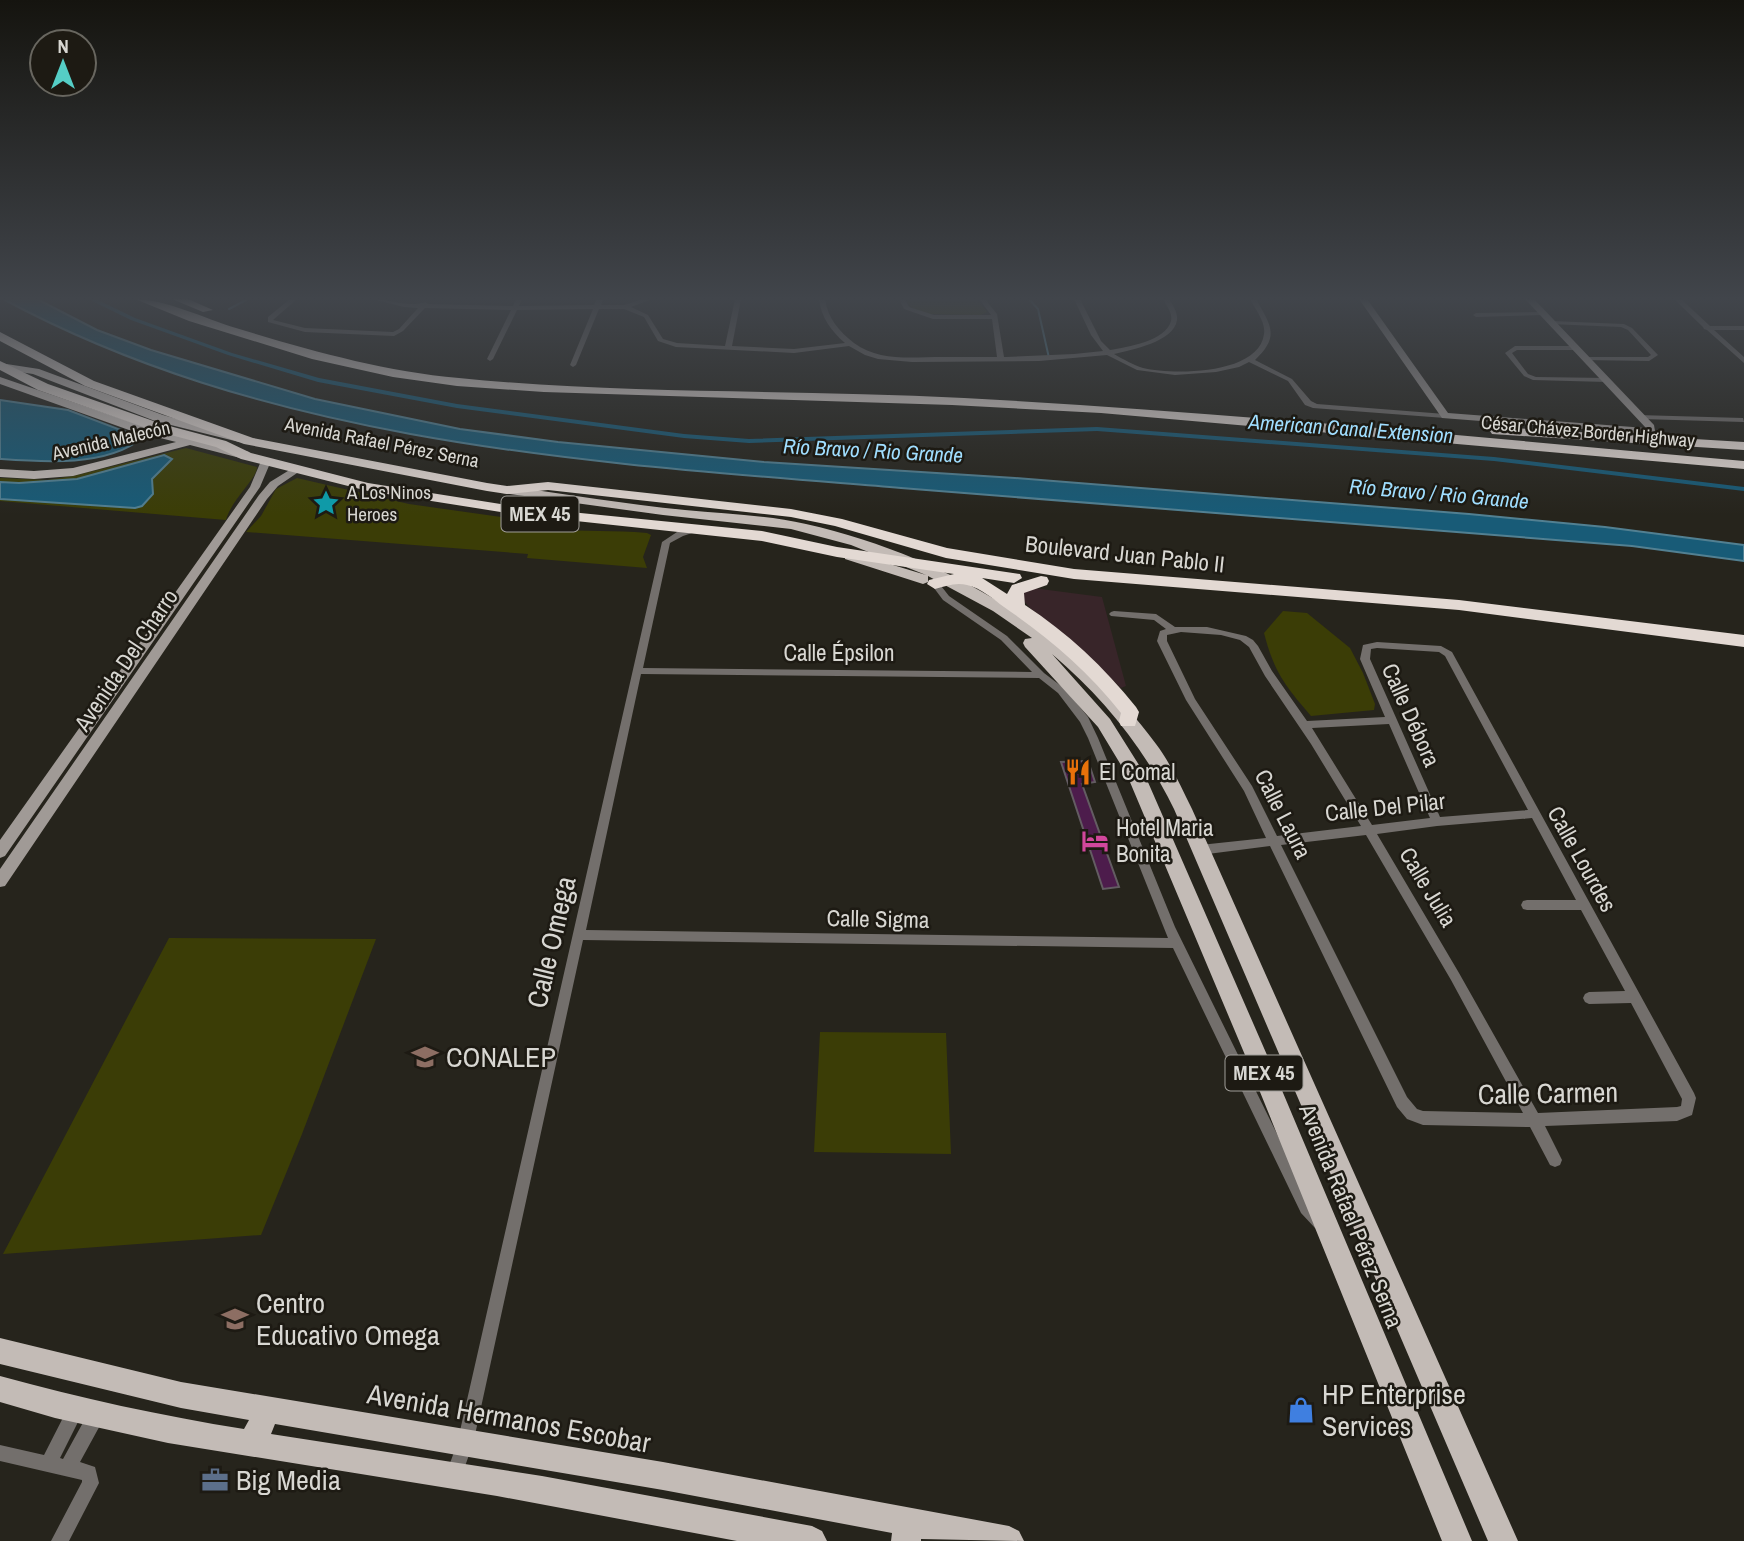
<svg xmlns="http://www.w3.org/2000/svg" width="1744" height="1541" font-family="'Archivo Narrow',sans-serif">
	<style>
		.commercial { fill: #382529 }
		.green { fill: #3b3d06 }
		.water { fill: #185b77; stroke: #528092; stroke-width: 2 }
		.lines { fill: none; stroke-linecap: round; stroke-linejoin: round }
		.stream { stroke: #528092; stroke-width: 2 }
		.canal { fill: #185b77; fill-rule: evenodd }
		.building { fill: #4d1c4c; stroke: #635c62; stroke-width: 2 }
		.street { fill: #736f6c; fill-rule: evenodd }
		.secondary { fill: #a09a96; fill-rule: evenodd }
		.primary { fill: #c3bbb6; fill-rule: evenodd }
		.highway { fill: #e3d9d3; fill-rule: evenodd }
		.labels { text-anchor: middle; stroke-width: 5; stroke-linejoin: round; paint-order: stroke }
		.far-street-label { font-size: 19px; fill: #d8d7d2; stroke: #1d1a13 }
		.far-poi-label { font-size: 19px; fill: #d8d7d2; stroke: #1d1a13; text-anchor: start }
		.far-water-label { font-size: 21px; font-style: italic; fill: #a0deff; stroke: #1d1a13 }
		.shield { fill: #1d1a13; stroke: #a09e99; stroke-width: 2 }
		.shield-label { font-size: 21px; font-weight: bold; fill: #d8d7d2 }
		.street-label { font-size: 23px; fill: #d8d7d2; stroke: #1d1a13 }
		.poi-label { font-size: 23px; fill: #d8d7d2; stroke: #1d1a13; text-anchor: start }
		.near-street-label { font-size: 28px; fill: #d8d7d2; stroke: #1d1a13 }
		.near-poi-label { font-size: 28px; fill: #d8d7d2; stroke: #1d1a13; text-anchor: start }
	</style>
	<rect width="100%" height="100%" fill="#26241c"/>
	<polygon class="commercial" points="1033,588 1102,597 1126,686 1121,688 1068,637 1030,608 1024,601 1024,589"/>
	<g class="green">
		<polygon points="906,299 977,299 987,312 981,315 926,314 910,307"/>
		<path d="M 186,448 L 257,467 C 257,479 231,500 226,520 L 0,501 L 0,478 L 47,480 L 73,476 Z"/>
		<path d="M 297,478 L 409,504 L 550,524 L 551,529 C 585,532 614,530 647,533 L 651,535 L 643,557 L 647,568 L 527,558 L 528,554 L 246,532 L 261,516 L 276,489 Z"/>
		<path d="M 1283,611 L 1307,613 L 1350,648 L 1363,673 L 1375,704 L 1374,710 L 1311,716 C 1285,686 1274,672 1264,633 Z"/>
		<polygon points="169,938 376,939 302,1134 261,1235 3,1254"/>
		<polygon points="820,1032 946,1033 951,1154 814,1152"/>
	</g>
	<g class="water">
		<path d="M 3,299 L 37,299 L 97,330 L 151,350 L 315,399 L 460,429 L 558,442 L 764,462 L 1015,478 L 1469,514 L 1605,527 L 1744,545 L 1744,561 L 1632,546 C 1389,526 1145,508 901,488 C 598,463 276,446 3,299 Z"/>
		<path d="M 0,400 L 68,410 L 142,438 C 107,467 42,462 0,459 Z"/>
		<polygon points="164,455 172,459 152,479 153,494 142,506 135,508 0,499 0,482 19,483 77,479"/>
	</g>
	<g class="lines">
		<g class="stream">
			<polyline points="1029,299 1038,309 1049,358"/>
			<polyline points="229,309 248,299"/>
		</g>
		<polygon class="canal" points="88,299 96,299 135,318 232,353 319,378 457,404 684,434 749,439 1097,427 1494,457 1744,487 1744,491 1494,461 1097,431 749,443 684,438 457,408 318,382 228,355 131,320"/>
	</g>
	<polygon class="building" points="1088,761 1095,782 1082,784 1119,887 1103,889 1061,762"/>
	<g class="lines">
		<g class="street">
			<path d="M 290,299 L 297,299 L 273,320 L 305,328 L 393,332 L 399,329 L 418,308 L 404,307 L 372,299 C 389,299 409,308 425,302 L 428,304 L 513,306 L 516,299 L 522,299 L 519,306 L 594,305 L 597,299 L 603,299 L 601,305 L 624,305 L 643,299 L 652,299 L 631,307 L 648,315 L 663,339 L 677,343 L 725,346 L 735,299 L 741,299 L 732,346 L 794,349 L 845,343 C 831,331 821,317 819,299 L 825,299 C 828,319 839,331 854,343 C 880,362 911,357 943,357 C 961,357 979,357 997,357 L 992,319 L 933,319 L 904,309 L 899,299 L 905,299 L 909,307 L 934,315 L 991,315 L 979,299 L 985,299 L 997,314 L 1004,357 L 1006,357 L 1074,354 L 1103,351 L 1091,335 L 1074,299 L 1080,299 L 1101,341 L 1110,350 C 1127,347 1166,341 1171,321 C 1173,313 1166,305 1163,299 L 1169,299 C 1173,305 1178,313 1177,320 C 1174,342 1131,350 1114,354 C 1123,359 1133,365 1143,368 C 1173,375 1259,375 1264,334 C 1266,322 1255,309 1250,299 L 1256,299 C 1271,326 1280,336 1255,360 L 1292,379 L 1311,401 L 1317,404 L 1445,414 L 1449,416 L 1445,418 L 1313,408 L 1305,405 L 1288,381 L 1249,362 L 1239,367 L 1216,372 L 1175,375 L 1137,370 L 1107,355 L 1039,361 L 912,362 L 878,359 L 865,355 L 849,346 L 794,353 L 676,347 L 658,341 L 644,317 L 624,309 L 599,309 L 576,365 L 573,367 L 570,365 L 593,309 L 517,310 L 493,359 L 490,361 L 487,359 L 511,310 L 425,308 L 403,331 L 394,336 L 305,332 L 268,322 L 268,317 Z"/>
			<polygon points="1674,299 1681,299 1710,326 1744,326 1744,330 1714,330 1744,357 1744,363 1707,330 1704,329 1703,327"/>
			<polygon points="1544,312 1544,314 1542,315 1476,317 1473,315 1476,313"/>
			<polygon points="1552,321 1624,324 1632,328 1658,355 1649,361 1584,360 1584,358 1586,357 1648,357 1651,355 1628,330 1621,327 1550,324 1549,323"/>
			<polygon points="1515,346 1576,346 1579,348 1576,350 1517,350 1512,353 1528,374 1536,377 1607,378 1610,380 1607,382 1533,380 1524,376 1505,353"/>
			<polygon points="1638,415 1743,418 1744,422 1641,419 1637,417"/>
			<path d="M 695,526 L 699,529 L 698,531 L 683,536 L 670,543 L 643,668 L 1032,672 L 1001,640 L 943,600 L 931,584 L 935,581 L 938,582 L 949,596 L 1007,636 L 1044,673 L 1069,692 L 1070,695 L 1088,717 L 1098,738 L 1175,927 L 1311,1203 L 1325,1218 L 1327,1223 L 1325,1228 L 1320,1230 L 1315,1228 L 1301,1213 L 1173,948 L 583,940 L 473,1444 L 460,1480 L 454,1482 L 448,1480 L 446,1474 L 457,1444 L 662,542 L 677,532 ZM 641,674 L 1039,678 L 1058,693 L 1080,722 L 1088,738 L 1168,938 L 586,930 Z"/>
			<path d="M 1114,611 L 1156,614 L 1175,627 L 1207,627 L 1246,636 L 1253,640 L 1258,646 L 1272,671 L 1307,721 L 1385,717 L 1360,659 L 1363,645 L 1377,642 L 1441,646 L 1452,652 L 1694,1093 L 1696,1098 L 1692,1115 L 1677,1121 L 1545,1126 L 1562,1160 L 1560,1165 L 1555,1167 L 1550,1165 L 1530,1127 L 1423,1125 L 1407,1119 L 1397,1107 L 1270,846 L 1200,855 L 1196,853 L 1194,850 L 1196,847 L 1200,845 L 1266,838 L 1244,791 L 1186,700 L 1157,641 L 1160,631 L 1166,629 L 1154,620 L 1111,616 L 1109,614 L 1111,612 ZM 1181,632 L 1221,635 L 1240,640 L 1249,647 L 1265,676 L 1311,744 L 1361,826 L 1277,836 L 1252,786 L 1195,699 L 1167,641 L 1167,635 ZM 1377,648 L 1439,652 L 1445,656 L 1528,810 L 1440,817 L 1370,659 L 1371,649 ZM 1389,724 L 1430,818 L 1372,825 L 1312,728 ZM 1532,818 L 1576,900 L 1527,900 L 1523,901 L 1521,905 L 1523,909 L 1527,910 L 1581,910 L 1625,991 L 1589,992 L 1585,994 L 1583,998 L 1585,1002 L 1589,1004 L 1631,1003 L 1682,1099 L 1681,1106 L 1677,1107 L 1538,1113 L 1459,973 L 1377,834 L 1437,826 ZM 1366,835 L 1451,980 L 1523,1113 L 1423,1111 L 1417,1109 L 1407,1097 L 1281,845 Z"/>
			<polygon points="76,1402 82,1404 84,1410 60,1458 63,1459 91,1408 97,1406 103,1408 105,1414 103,1420 80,1462 95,1467 99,1483 69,1541 51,1541 82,1482 82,1480 0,1461 0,1445 44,1455 70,1404"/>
		</g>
		<g class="secondary">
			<polygon points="1359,299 1367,299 1448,413 1646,428 1525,299 1534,299 1654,425 1655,431 1650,434 1442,418"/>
			<polygon points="266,458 271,461 260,487 5,856 0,858 0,840 250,487 261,461"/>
			<polygon points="296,466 301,469 300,471 278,486 267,499 5,886 0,887 0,869 259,495 270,482"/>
		</g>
		<g class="primary">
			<polygon points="0,363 39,369 163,415 245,438 239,442 155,421 33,374 0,369"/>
			<polygon points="0,377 137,424 249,452 250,455 244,459 190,445 73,476 34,479 0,477 0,469 34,471 73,468 176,442 129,430 0,384"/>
			<path d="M 507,486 C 566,494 626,504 685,510 C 725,514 766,515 806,524 C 943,555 1072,630 1156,744 C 1171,764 1181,787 1192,809 L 1518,1541 L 1488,1541 L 1174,809 C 1144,748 1104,698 1052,654 L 1110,719 L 1144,773 L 1267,1055 L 1472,1541 L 1442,1541 L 1245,1055 L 1127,775 L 1098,727 L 1025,647 L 1023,643 L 1025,639 L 1032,638 L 993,611 L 928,576 L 928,582 L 923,584 L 845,559 L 845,553 L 850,552 L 926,575 L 851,545 L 791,529 L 663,515 L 502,493 L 500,490 Z"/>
			<path d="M 0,1338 L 181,1382 L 663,1462 L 1009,1526 L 1019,1531 L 1024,1541 L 921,1539 L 921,1541 L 891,1541 L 892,1533 L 663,1490 L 275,1424 L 271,1434 L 542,1476 L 812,1526 L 822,1531 L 827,1541 L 737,1541 L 497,1496 L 168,1443 L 55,1418 L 0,1402 L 0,1376 C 80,1398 162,1416 244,1429 L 249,1420 L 181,1408 L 0,1364 Z"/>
		</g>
		<g class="highway">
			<path d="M 135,299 C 165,299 206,319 236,328 C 309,350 382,371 459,378 C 626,395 796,389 964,398 C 1224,412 1484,438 1744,461 L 1744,469 L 1101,413 L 952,405 L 544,392 L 457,386 L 393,377 L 312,359 L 189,321 Z"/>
			<polygon points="172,299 188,299 213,310 203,312"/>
			<polygon points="0,332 94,381 253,438 487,483 507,486 548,482 791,509 842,519 947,548 1074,569 1459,600 1744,635 1744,647 1459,610 1074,579 946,558 835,526 791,517 548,490 507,494 487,491 244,444 85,386 0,341"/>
			<path d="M 0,361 L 48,384 L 162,424 L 226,441 L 251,453 L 368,483 L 520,507 L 762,531 L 837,547 L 1020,574 L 1022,578 L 1014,583 L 982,578 L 1007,594 L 1012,585 L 1041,576 L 1047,577 L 1049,581 L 1047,585 L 1024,593 L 1025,605 C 1068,633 1104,667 1136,707 L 1139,712 L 1135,726 L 1121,726 L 1119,721 L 1121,713 C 1087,670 1049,638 1004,607 C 993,599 981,588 967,585 C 956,582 946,586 935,589 L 927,584 L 929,580 L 954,574 L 837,557 L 762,541 L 520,515 L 368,491 L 241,459 L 216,447 L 152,430 L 38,390 L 0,370 Z"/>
			<polygon points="1497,427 1744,442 1744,450 1492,434 1490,431"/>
		</g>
	</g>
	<linearGradient id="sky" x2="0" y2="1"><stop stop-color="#15140f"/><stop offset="0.58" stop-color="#41454b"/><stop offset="1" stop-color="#41454b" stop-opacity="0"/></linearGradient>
	<rect width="1744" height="515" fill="url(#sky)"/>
	<defs>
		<g id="sight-bare" transform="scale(2.1)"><path d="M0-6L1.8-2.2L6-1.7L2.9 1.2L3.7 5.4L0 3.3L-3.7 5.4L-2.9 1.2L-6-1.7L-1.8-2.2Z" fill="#0f9aa8" stroke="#1d1a13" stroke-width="2.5" paint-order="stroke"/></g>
		<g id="restaurant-bare" transform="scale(2.1)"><path d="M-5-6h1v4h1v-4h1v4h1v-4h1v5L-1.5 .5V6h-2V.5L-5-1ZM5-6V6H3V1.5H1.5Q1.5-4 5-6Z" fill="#e8710a" stroke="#1d1a13" stroke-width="2.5" paint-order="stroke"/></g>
		<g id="hotel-bare" transform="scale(2.1)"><path d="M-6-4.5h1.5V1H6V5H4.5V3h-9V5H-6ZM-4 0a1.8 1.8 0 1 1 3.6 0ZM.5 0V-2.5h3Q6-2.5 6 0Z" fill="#d1479c" stroke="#1d1a13" stroke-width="2.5" paint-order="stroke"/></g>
		<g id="school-bare" transform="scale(2.1)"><path d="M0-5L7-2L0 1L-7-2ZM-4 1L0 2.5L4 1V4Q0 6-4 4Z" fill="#8d6e63" stroke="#1d1a13" stroke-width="2.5" paint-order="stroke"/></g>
		<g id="shop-bare" transform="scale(2.1)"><path d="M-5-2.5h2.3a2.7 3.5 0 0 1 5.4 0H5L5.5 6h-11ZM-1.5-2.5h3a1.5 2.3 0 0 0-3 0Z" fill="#3f7fe0" stroke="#1d1a13" stroke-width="2.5" paint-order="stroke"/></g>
		<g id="office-bare" transform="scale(2.1)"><path d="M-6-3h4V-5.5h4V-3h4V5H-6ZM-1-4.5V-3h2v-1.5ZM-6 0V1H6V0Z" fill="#5c6f8a" stroke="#1d1a13" stroke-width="2.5" paint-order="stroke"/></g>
	</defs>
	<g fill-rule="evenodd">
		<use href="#sight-bare" x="326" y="503"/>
		<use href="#restaurant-bare" x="1078" y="772"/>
		<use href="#hotel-bare" x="1095" y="841"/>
		<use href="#school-bare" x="425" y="1057"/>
		<use href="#school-bare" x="235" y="1319"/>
		<use href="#shop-bare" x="1301" y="1410"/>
		<use href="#office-bare" x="215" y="1480"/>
	</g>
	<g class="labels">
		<g class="far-street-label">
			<text transform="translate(1588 431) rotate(5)" y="7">César Chávez Border Highway</text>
			<text transform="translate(111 440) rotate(-13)" y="7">Avenida Malecón</text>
			<text transform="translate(382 442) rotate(11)" y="7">Avenida Rafael Pérez Serna</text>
		</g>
		<g class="far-poi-label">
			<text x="347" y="499">A Los Ninos<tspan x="347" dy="22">Heroes</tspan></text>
		</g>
		<g class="far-water-label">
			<text transform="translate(1351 429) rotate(4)" y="7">American Canal Extension</text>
			<text transform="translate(873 451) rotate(3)" y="7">Río Bravo / Rio Grande</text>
			<text transform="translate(1439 494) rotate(5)" y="7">Río Bravo / Rio Grande</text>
		</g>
		<g class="shield">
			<rect x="501.5" y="496.5" width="77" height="35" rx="5"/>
			<rect x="1225.5" y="1055.5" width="77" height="35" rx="5"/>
		</g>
		<g class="shield-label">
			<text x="540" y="521">MEX 45</text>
			<text x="1264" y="1080">MEX 45</text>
		</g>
		<g class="street-label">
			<text transform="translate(1125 554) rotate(6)" y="8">Boulevard Juan Pablo II</text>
			<text x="839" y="661">Calle Épsilon</text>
			<text transform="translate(126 660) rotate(-56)" y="8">Avenida Del Charro</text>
			<text transform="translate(1411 715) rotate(66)" y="8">Calle Débora</text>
			<text transform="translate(1385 807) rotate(-6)" y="8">Calle Del Pilar</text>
			<text transform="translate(1283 814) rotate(63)" y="8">Calle Laura</text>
			<text transform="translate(1582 859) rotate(61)" y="8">Calle Lourdes</text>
			<text transform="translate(1428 887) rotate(59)" y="8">Calle Julia</text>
			<text transform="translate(878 919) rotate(1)" y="8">Calle Sigma</text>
			<text transform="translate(1351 1216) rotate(68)" y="8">Avenida Rafael Pérez Serna</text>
		</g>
		<g class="poi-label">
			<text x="1099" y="780">El Comal</text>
			<text x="1116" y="836">Hotel Maria<tspan x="1116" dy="26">Bonita</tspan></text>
		</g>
		<g class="near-street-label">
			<text transform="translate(551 942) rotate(-77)" y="10">Calle Omega</text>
			<text transform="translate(1548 1093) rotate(-1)" y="10">Calle Carmen</text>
			<text transform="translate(509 1418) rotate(10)" y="10">Avenida Hermanos Escobar</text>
		</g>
		<g class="near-poi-label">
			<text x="446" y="1067">CONALEP</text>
			<text x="256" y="1313">Centro<tspan x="256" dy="32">Educativo Omega</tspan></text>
			<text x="1322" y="1404">HP Enterprise<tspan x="1322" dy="32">Services</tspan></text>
			<text x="236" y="1490">Big Media</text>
		</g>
	</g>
	<g transform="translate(63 63)"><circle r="33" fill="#1d1a13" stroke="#68665f" stroke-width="2"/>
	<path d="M0-5L12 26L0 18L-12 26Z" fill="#55cec6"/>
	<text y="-10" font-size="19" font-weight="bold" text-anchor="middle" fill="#d8d7d2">N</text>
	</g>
</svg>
